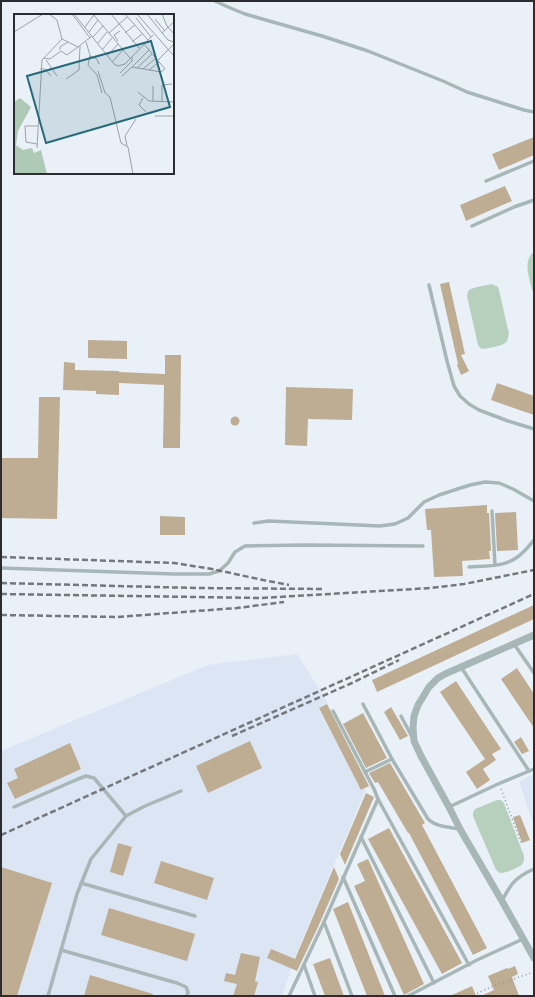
<svg xmlns="http://www.w3.org/2000/svg" width="535" height="997" font-family="Spectral,serif">
	<style>
		.built { fill: #dbe5f4 }
		.green { fill: #b7d0bd }
		.building { fill: #bead93 }
		.lines { fill: none; stroke-linecap: round; stroke-linejoin: round }
		.path { stroke: #8f9398; stroke-width: 1.5; stroke-dasharray: 1 3; stroke-linecap: butt }
		.lane { stroke: #a7b7b7; stroke-width: 3.5 }
		.street { stroke: #a7b7b7; stroke-width: 7 }
		.rail { stroke: #74777c; stroke-width: 2.5; stroke-dasharray: 6 3; stroke-linecap: butt }
		.inset-road { fill: none; stroke: #9da2a8; stroke-width: 1 }
		.view { fill: #256a7b; fill-opacity: 0.15; stroke: #256a7b; stroke-width: 2 }
		.inset-edge { fill: none; stroke: #2a2c2f; stroke-width: 2 }
	</style>
	<rect width="100%" height="100%" fill="#eaf0f8"/>
	<g class="built">
		<polygon points="297,654 328,703 318,708 361,790 366,789 295,957 282,996 1,996 1,752 3,750 208,665"/>
		<polygon points="534,774 534,828 519,781"/>
	</g>
	<g class="green">
		<path d="M 534,252 L 534,296 C 531,284 521,260 534,252 Z"/>
		<path d="M 492,284 L 498,287 L 499,290 L 509,334 C 508,336 508,339 507,341 C 504,346 489,348 483,349 L 480,348 L 478,345 L 467,296 C 468,294 467,292 469,290 C 473,287 488,285 492,284 Z"/>
		<path d="M 497,800 L 501,800 L 504,803 L 524,856 C 524,859 524,861 523,863 C 520,868 505,873 500,873 L 496,870 L 473,816 L 473,813 L 475,809 Z"/>
	</g>
	<g class="building">
		<polygon points="534,137 534,155 499,170 492,154"/>
		<polygon points="505,186 512,201 466,221 460,205"/>
		<polygon points="449,282 465,354 461,355 469,371 461,375 457,365 458,364 440,284"/>
		<polygon points="88,340 127,341 127,359 88,358"/>
		<polygon points="165,355 181,355 180,448 163,448 164,385 119,383 119,395 96,394 96,391 63,390 64,362 75,363 75,370 119,371 119,372 165,374"/>
		<polygon points="497,383 534,396 534,415 491,400"/>
		<polygon points="286,387 353,389 352,420 308,419 307,446 285,445"/>
		<polygon points="39,397 60,397 57,519 1,518 1,458 38,458"/>
		<circle cx="235" cy="421" r="4.5"/>
		<polygon points="487,505 487,513 489,513 491,551 489,551 490,559 462,561 463,576 434,577 431,530 427,530 425,509"/>
		<polygon points="516,512 518,550 497,551 495,513"/>
		<polygon points="160,516 185,517 185,535 160,535"/>
		<polygon points="534,605 534,619 377,692 372,680"/>
		<polygon points="517,668 534,694 534,728 501,679"/>
		<polygon points="456,681 501,749 492,754 496,760 483,769 490,780 477,789 466,772 485,759 440,692"/>
		<polygon points="327,704 369,786 361,790 319,708"/>
		<polygon points="391,707 408,736 400,740 384,712"/>
		<polygon points="363,713 387,758 366,768 343,724"/>
		<polygon points="521,737 529,751 522,754 514,742"/>
		<polygon points="250,741 262,768 208,793 196,766"/>
		<polygon points="70,743 81,769 15,799 7,783 18,778 14,769"/>
		<polygon points="390,763 425,823 422,825 487,948 473,955 409,833 408,833 378,782 375,783 369,773"/>
		<polygon points="366,793 374,797 345,865 340,854"/>
		<polygon points="520,815 530,840 522,843 513,817"/>
		<polygon points="389,828 462,963 442,974 368,839"/>
		<polygon points="118,843 132,847 123,876 110,872"/>
		<polygon points="368,859 424,984 404,995 354,886 365,881 357,864"/>
		<polygon points="161,861 214,878 207,900 154,883"/>
		<polygon points="1,867 52,883 17,996 1,996"/>
		<polygon points="334,867 339,879 318,927 297,971 267,958 271,949 295,959"/>
		<polygon points="348,902 385,996 367,996 333,909"/>
		<polygon points="109,908 195,934 187,961 101,935"/>
		<polygon points="241,953 260,957 255,981 258,982 254,996 233,996 237,984 224,981 226,973 235,975"/>
		<polygon points="330,958 344,996 325,996 313,964"/>
		<polygon points="515,966 518,974 512,977 519,996 481,996 494,990 488,976 507,968 508,969"/>
		<polygon points="90,975 153,994 152,996 84,996"/>
		<polygon points="472,986 476,996 450,996"/>
	</g>
	<g class="lines">
		<g class="path">
			<polyline points="501,789 522,845"/>
			<polyline points="474,996 476,994 493,986 534,972"/>
		</g>
		<g class="lane">
			<polyline points="215,1 228,7 245,14 322,36 368,51 443,81 467,92 524,110 534,112"/>
			<polyline points="486,181 534,161"/>
			<polyline points="472,226 514,207 534,200"/>
			<polyline points="429,285 447,361 454,386 460,396 469,404 479,410 508,421 534,429"/>
			<polyline points="492,511 495,565"/>
			<polyline points="254,523 269,521 380,526 395,524 408,518 424,502 439,495 470,485 485,482 499,483 513,489 534,501"/>
			<path d="M 469,567 C 484,566 503,567 516,558 C 523,554 529,546 534,540"/>
			<polyline points="1,568 174,574 209,574 219,571 228,563 235,552 245,546 306,545 423,546"/>
			<polyline points="514,644 534,673"/>
			<polyline points="461,667 529,771"/>
			<path d="M 363,704 L 392,759 L 428,819 C 436,827 449,827 460,829"/>
			<polyline points="401,716 412,737"/>
			<polyline points="365,772 392,759"/>
			<polyline points="378,799 469,965"/>
			<polyline points="14,807 78,779 86,776 94,778 126,816"/>
			<polyline points="449,807 498,784 534,769"/>
			<polyline points="361,837 434,983"/>
			<polyline points="343,877 395,996"/>
			<polyline points="81,883 195,916"/>
			<path d="M 502,901 C 511,883 516,877 534,869"/>
			<polyline points="324,922 352,996"/>
			<polyline points="61,950 177,983 186,987 188,992 187,996"/>
			<polyline points="304,965 315,996"/>
			<polyline points="48,996 77,894 91,859 126,816 145,806 181,791"/>
			<polyline points="289,996 324,922 378,799 374,789 333,711"/>
			<polyline points="408,996 477,960 523,939"/>
		</g>
		<polyline class="street" points="534,635 461,667 445,674 438,678 429,687 418,705 414,716 413,727 414,741 421,756 449,807 460,829 502,901 534,958"/>
		<g class="rail">
			<polyline points="1,557 174,563 212,569 263,580 289,585"/>
			<polyline points="1,583 196,588 323,589"/>
			<polyline points="1,594 261,598 431,588 464,584 534,570"/>
			<polyline points="1,615 117,617 237,608 284,602"/>
			<polyline points="232,736 352,683 399,660"/>
			<polyline points="1,835 534,594"/>
		</g>
	</g>
	<g transform="translate(14 14)">
		<rect width="160" height="160" fill="#eaf0f8"/>
		<path d="M 6,84 L 17,93 L 4,117 L 2,131 L 9,136 L 18,134 L 20,139 L 27,136 L 33,160 L 0,160 L 0,88 Z" fill="#aec9b5"/>
		<path class="inset-road" d="M 35,0 L 43,6 L 48,25M 58,0 L 76,24M 60,0 L 100,50 L 104,52 L 111,50 L 139,21M 79,0 L 116,44M 97,0 L 125,34M 111,0 L 134,26M 123,0 L 160,42M 133,0 L 154,26 L 160,28M 148,0 L 153,12 L 160,20M 122,4 L 137,23M 141,5 L 151,17M 71,13 L 80,1M 0,18 L 29,0M 75,18 L 84,6M 95,19 L 113,3M 111,19 L 121,11M 148,19 L 160,8M 79,23 L 89,12M 104,27 L 100,21 L 106,17M 72,28 L 76,41 L 74,51 L 83,61 L 88,79M 118,28 L 128,20M 84,29 L 93,18M 46,36 L 46,33 L 54,28M 88,36 L 98,24M 76,42 L 83,45 L 85,50M 93,42 L 104,30M 30,44 L 36,45 L 47,37 L 53,41 L 64,33M 32,46 L 43,62M 144,46 L 160,30M 98,48 L 109,36M 118,53 L 135,36M 123,54 L 138,40M 26,55 L 31,55 L 37,62M 129,55 L 142,44M 135,56 L 145,48M 84,57 L 91,79 L 96,83 L 107,129 L 114,133 L 119,160M 106,59 L 118,47 L 118,43M 108,62 L 118,53 L 147,58 L 151,55 L 130,30M 52,65 L 65,56 L 66,32M 139,72 L 139,87M 124,78 L 135,87 L 160,88M 129,84 L 125,91 L 132,98M 148,87 L 148,71 L 158,70M 141,102 L 160,102M 23,130 L 12,128 L 11,112 L 24,112M 113,132 L 111,122 L 122,105M 23,134 L 28,46 L 48,25 L 64,33 L 78,22"/>
		<path class="view" d="M 137,27 L 156,93 L 32,129 L 13,62 Z"/>
		<rect width="160" height="160" class="inset-edge"/>
	</g>
	<rect width="535" height="997" fill="none" stroke="#2a2c2f" stroke-width="4"/>
</svg>
